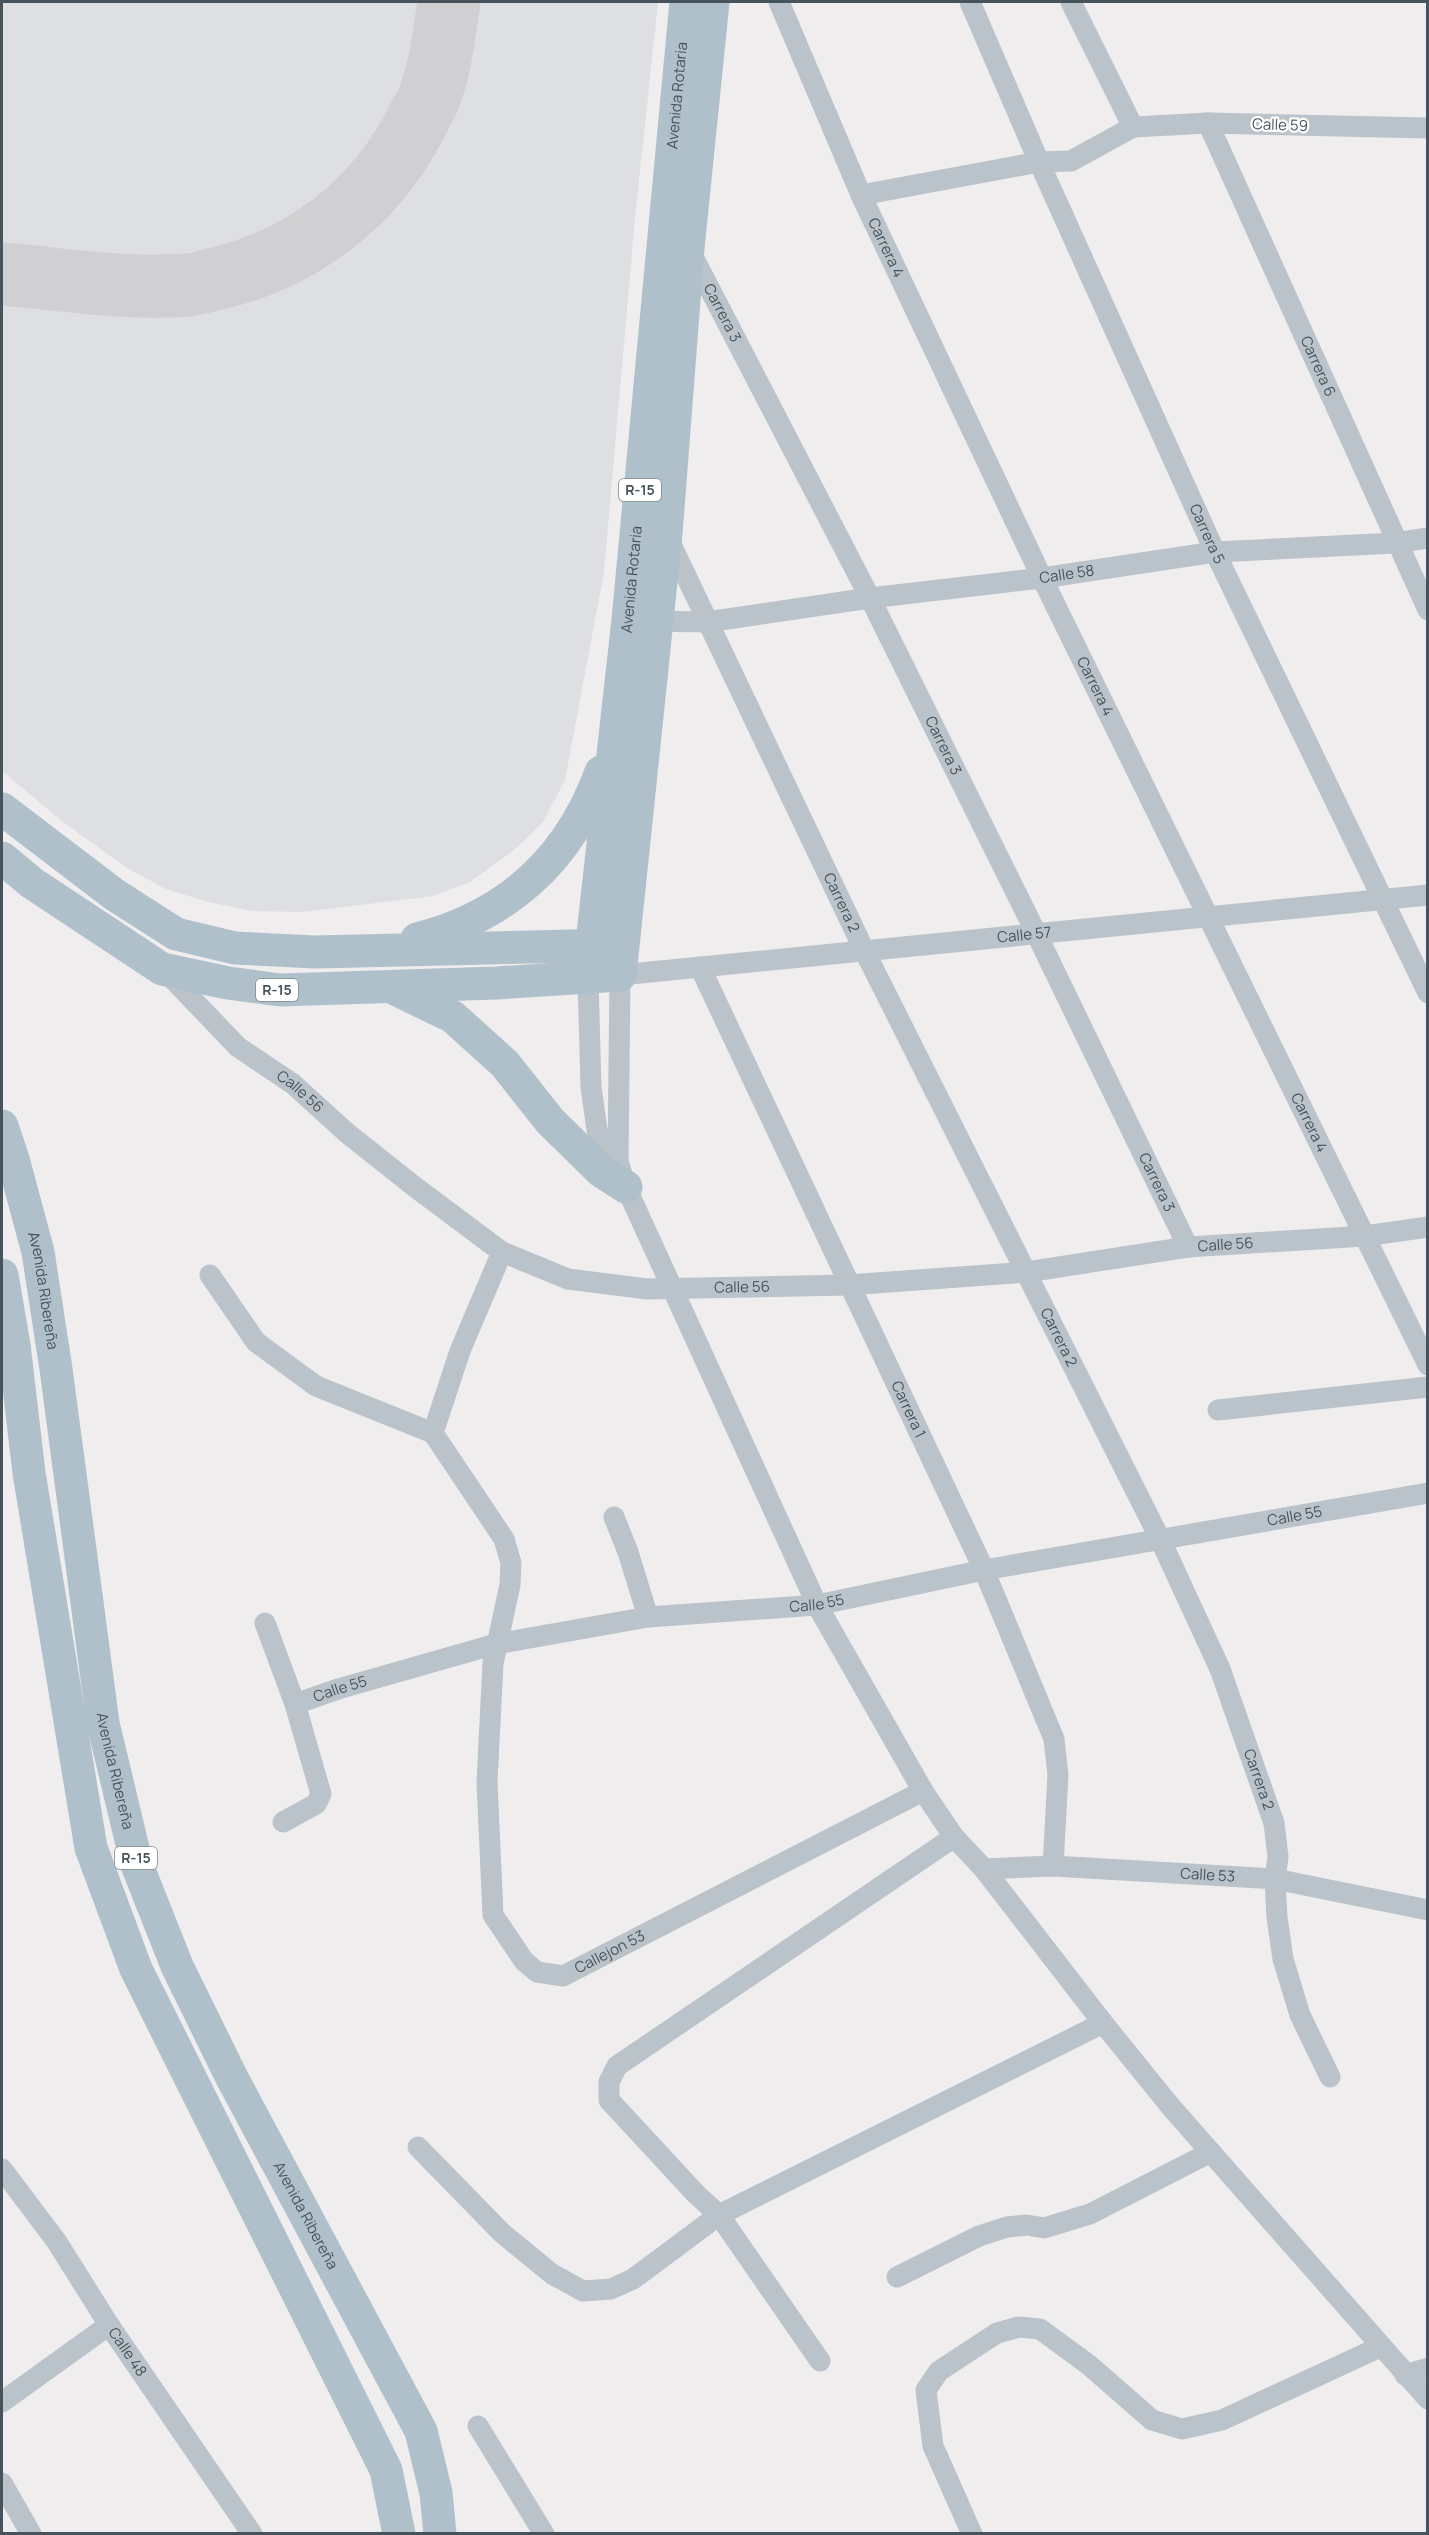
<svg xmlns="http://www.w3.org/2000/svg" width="1429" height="2535" font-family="Manrope,sans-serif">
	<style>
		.airport { fill: #dddfe2 }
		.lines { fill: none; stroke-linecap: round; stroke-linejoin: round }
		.taxiway { stroke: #d0d0d2; stroke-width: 63 }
		.minor { stroke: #bac3ca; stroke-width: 21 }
		.primary { stroke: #afc0cb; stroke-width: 33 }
		.labels { text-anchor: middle; stroke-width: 4.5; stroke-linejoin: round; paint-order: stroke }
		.shield { fill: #fff; stroke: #7e878c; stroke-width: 1.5 }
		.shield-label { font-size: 14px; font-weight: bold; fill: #47535a }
		.street-label { font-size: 15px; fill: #47535a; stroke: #fff }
	</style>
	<rect width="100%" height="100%" fill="#f0edee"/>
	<polygon class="airport" points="2,2 658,2 635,218 604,572 565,780 543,822 514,850 470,882 433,896 302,912 252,911 208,902 166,889 127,868 63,822 2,771"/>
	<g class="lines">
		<path class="taxiway" d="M 2,274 C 62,279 126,290 188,285 C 198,284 208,280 219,278 C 304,258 376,202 416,123 C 420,114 427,105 430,95 C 441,65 444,33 449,2"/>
		<g class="minor">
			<path id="s1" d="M 779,2 L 861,195 L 1042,578 L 1428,1365"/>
			<polyline points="1071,2 1133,127"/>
			<path id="s2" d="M 1208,123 L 1428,610"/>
			<path id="s3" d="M 1428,128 L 1208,123 L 1133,127 L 1071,161 L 1039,162 L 1215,552 L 1428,993"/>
			<polyline points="861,195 1039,162 970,2"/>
			<path id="s4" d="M 689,249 L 870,598 L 1037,935 L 1188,1247"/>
			<path id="s5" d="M 667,536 L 865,952 L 1161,1541 L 1220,1669 L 1274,1823 L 1278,1857 L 1275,1879 L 1277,1917 L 1283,1959 L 1300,2015 L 1330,2077"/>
			<path id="s6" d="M 646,621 L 707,622 L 870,598 L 1042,578 L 1215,552 L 1395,543 L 1428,538"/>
			<path id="s7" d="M 700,967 L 984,1570 L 1054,1739 L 1058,1775 L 1053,1866"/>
			<path id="s8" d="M 165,971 L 238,1047 L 293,1084 L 347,1133 L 415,1187 L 502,1252 L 568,1279 L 647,1289 L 848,1285 L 1027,1272 L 1188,1247 L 1365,1236 L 1428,1227"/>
			<path id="s9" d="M 588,979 L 591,1087 L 597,1130 L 603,1146 L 618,1161 L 620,975 L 1428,895"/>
			<polyline points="618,1161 626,1187 817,1605 923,1791 954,1837 984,1869 1103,2023 1171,2107 1428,2399"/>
			<path id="s10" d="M 502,1252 L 460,1351 L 433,1433 L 504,1539 L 511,1563 L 510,1585 L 493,1663 L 487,1782 L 493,1915 L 524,1961 L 537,1972 L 563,1976 L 923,1791"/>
			<polyline points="210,1275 256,1342 316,1386 433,1433"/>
			<polyline points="1218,1410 1428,1387"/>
			<polyline points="614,1517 628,1552 648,1617"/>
			<path id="s11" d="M 265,1623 L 295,1704 L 338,1689 L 496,1644 L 648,1617 L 817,1605 L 984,1570 L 1428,1493"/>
			<polyline points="283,1822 316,1804 321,1794 295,1704"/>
			<polyline points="954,1837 617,2066 609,2082 609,2100 696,2194 719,2215 1103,2023"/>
			<path id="s12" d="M 984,1869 L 1053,1866 L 1275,1879 L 1428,1910"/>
			<polyline points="418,2147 502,2233 552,2274 583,2291 611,2289 633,2279 719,2215 820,2361"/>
			<path id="s13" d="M 2,2169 L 57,2242 L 109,2325 L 252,2534"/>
			<polyline points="897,2277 979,2236 1007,2227 1027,2225 1044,2228 1090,2214 1211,2152"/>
			<polyline points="1405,2375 1428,2368"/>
			<polyline points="2,2402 109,2325"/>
			<polyline points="478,2426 544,2534"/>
			<polyline points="2,2483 31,2534"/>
			<polyline points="972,2534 933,2446 926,2390 939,2371 997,2333 1019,2327 1040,2329 1089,2365 1152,2420 1182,2429 1222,2420 1380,2347"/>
		</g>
		<g class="primary">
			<polyline points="2,809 115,895 176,934 235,948 315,952 612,945"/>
			<polyline points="2,858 32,883 162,969 228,983 280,990 497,983 620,975 666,534 688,248 713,2"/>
			<path d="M 417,939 C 507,916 569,860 601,772"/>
			<path id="s14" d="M 588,979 L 628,620 L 686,2"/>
			<polyline points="393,988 453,1017 505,1064 550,1121 601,1171 626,1187"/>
			<path id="s15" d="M 2,1126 L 13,1159 L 38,1252 L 56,1369 L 103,1723 L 137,1865 L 177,1966 L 232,2078 L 421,2431 L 436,2493 L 440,2534"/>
			<polyline points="2,1275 14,1345 29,1473 91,1848 136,1969 386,2470 399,2534"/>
		</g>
	</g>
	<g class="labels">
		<g class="shield">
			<rect x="619" y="479" width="42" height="22" rx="4.5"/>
			<rect x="256" y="979" width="42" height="22" rx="4.5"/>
			<rect x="115" y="1847" width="42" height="22" rx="4.5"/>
		</g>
		<g class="shield-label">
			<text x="640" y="495">R-15</text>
			<text x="277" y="995">R-15</text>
			<text x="136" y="1863">R-15</text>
		</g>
		<g class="street-label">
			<text dy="5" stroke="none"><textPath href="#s14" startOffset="888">Avenida Rotaria</textPath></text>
			<text transform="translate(1280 125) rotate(2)" y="5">Calle 59</text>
			<text dy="5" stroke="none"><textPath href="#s1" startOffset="268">Carrera 4</textPath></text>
			<text dy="5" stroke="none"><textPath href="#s4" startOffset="72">Carrera 3</textPath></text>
			<text dy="5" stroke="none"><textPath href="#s2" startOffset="267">Carrera 6</textPath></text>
			<text dy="5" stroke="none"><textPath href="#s3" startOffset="806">Carrera 5</textPath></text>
			<text dy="5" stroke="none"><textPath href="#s6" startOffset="424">Calle 58</textPath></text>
			<text dy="5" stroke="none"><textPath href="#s14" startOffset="402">Avenida Rotaria</textPath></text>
			<text dy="5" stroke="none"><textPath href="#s1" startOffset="754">Carrera 4</textPath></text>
			<text dy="5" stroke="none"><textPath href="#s4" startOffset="558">Carrera 3</textPath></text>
			<text dy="5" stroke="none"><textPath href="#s5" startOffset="406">Carrera 2</textPath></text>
			<text dy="5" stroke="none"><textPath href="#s9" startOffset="782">Calle 57</textPath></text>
			<text dy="5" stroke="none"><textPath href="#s8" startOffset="182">Calle 56</textPath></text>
			<text dy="5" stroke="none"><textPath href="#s1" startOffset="1240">Carrera 4</textPath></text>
			<text dy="5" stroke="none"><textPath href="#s4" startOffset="1044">Carrera 3</textPath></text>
			<text dy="5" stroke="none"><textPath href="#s8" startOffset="1172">Calle 56</textPath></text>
			<text dy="5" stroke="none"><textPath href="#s8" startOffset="686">Calle 56</textPath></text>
			<text dy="5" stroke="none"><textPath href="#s15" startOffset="170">Avenida Ribereña</textPath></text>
			<text dy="5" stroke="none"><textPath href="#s5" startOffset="892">Carrera 2</textPath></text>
			<text dy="5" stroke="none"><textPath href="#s7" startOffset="489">Carrera 1</textPath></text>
			<text dy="5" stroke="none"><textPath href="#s11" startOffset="1106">Calle 55</textPath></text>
			<text dy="5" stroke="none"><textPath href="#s11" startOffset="620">Calle 55</textPath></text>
			<text dy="5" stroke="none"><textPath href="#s11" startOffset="134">Calle 55</textPath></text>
			<text dy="5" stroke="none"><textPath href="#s15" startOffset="656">Avenida Ribereña</textPath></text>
			<text dy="5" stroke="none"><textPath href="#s5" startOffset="1378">Carrera 2</textPath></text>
			<text dy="5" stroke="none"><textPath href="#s12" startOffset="224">Calle 53</textPath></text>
			<text dy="5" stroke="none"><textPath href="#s10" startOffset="852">Callejon 53</textPath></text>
			<text dy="5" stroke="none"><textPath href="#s15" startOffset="1142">Avenida Ribereña</textPath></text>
			<text dy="5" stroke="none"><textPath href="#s13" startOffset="222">Calle 48</textPath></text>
		</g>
	</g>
	<rect width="1429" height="2535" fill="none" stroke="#47535a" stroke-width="6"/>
</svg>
